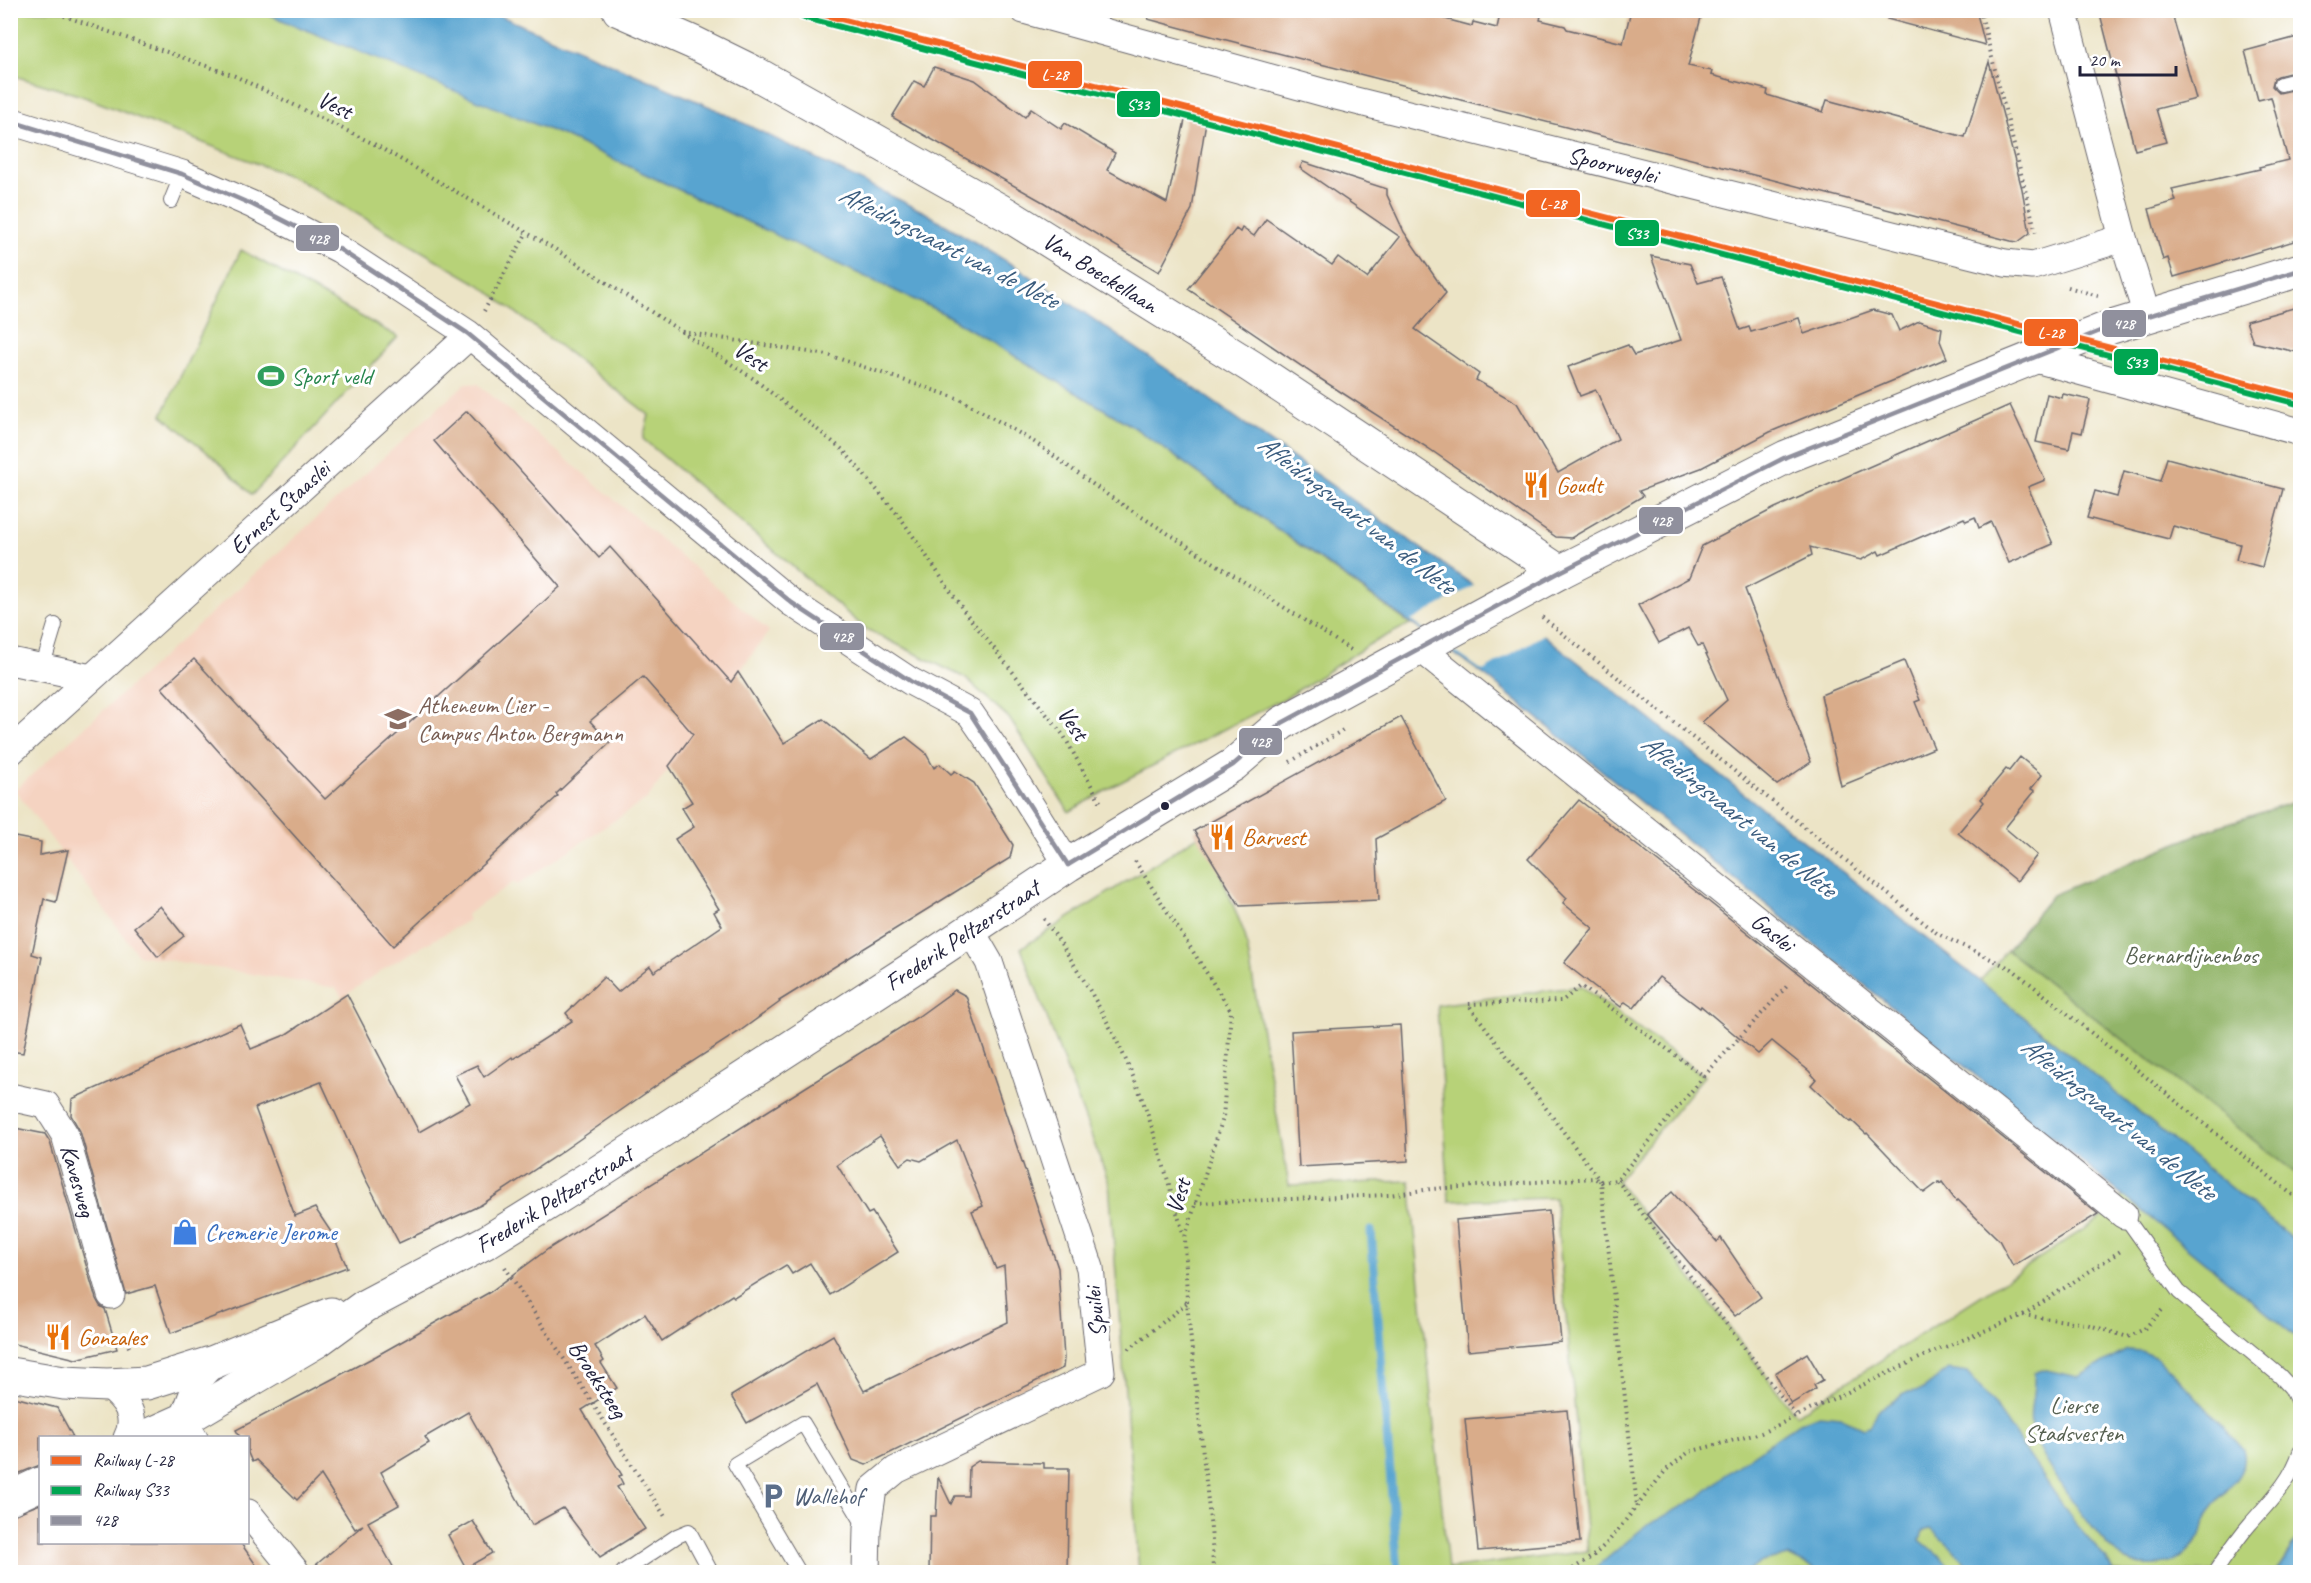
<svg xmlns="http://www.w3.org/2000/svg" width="2311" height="1583" font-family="Caveat,sans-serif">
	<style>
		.built { fill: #f5d3c1 }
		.green { fill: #b7d278; stroke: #6c7a5a; stroke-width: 1.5 }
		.forest { fill: #91b468; stroke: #5a6b52; stroke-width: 1.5 }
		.water { fill: #58a4d0; stroke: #3d6386; stroke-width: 1.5 }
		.pier { fill: #ece4c6 }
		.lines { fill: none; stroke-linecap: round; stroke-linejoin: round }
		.stream { stroke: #58a4d0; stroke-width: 9 }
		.building { fill: #d9ac8a }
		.lane-casing { stroke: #69666c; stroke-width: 16 }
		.street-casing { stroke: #69666c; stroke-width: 29 }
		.secondary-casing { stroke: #69666c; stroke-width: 35 }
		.path { stroke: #69666c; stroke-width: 4; stroke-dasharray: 1.5 4.5; stroke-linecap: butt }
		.lane { stroke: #fff; stroke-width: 14 }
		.street { stroke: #fff; stroke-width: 27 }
		.secondary { stroke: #fff; stroke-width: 33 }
		.bus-1-casing { stroke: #fff; stroke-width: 9 }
		.bus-1 { stroke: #90909d; stroke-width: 4.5 }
		.rail-1-casing { stroke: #fff; stroke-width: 10 }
		.rail-2-casing { stroke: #fff; stroke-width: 10 }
		.rail-1 { stroke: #f26522; stroke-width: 6 }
		.rail-2 { stroke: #00a651; stroke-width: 6 }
		.bus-dot { fill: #22223b; stroke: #fff; stroke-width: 2 }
		.labels { text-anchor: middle; stroke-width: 6; stroke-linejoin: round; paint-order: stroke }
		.street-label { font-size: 24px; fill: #22223b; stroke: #fff }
		.leisure-label { font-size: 24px; fill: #27864d; stroke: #fff; text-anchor: start }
		.food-label { font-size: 24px; fill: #c56008; stroke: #fff; text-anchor: start }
		.education-label { font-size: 24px; fill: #785e54; stroke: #fff; text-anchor: start }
		.park-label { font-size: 24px; fill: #566050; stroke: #fff }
		.shop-label { font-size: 24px; fill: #366cbe; stroke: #fff; text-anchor: start }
		.service-label { font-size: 24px; fill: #4e5e75; stroke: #fff; text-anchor: start }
		.water-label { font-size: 26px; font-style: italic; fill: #3a5c7e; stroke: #fff }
		.line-badge { stroke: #fff; stroke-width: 2 }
		.badge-label { font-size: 16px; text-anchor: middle; font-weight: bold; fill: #fff }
	</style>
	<rect width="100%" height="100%" fill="#fff"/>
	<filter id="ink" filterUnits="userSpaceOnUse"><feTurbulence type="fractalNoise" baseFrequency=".0167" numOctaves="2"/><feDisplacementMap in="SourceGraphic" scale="12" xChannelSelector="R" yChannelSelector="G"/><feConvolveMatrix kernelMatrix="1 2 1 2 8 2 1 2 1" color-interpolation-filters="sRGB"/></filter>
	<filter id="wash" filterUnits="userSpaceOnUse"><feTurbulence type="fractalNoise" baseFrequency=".008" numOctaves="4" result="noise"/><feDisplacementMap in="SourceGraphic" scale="24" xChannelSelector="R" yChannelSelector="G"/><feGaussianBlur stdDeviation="1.35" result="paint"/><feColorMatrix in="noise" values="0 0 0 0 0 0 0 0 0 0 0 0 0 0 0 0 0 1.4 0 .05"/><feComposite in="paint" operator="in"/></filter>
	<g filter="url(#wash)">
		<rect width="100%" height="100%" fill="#ece4c6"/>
		<polygon class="built" points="466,383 478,384 769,631 647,799 517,885 514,882 483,903 466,915 469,920 393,963 342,997 336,988 138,955 15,790"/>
		<g class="green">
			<polygon points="10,11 265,11 564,136 943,313 1132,426 1410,624 1370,644 1289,696 1119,783 1069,812 1009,718 965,678 866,629 643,439 649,415 480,285 297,179 82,96 11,75"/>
			<polygon points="241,250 398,337 252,495 213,457 162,415"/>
			<polygon points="1204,832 1245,935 1289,1185 1410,1181 1448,1569 1588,1551 1555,1198 1449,1201 1437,1005 1581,986 1704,1076 1617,1181 1796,1415 2109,1213 2123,1195 2300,1340 2300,1534 2276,1572 1139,1572 1109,1183 1021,948"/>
			<polygon points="2007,950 2300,1176 2300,1245 1980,981"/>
		</g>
		<polygon class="forest" points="2300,800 2300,1176 2007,950 2052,895 2213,828"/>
		<g class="water">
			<polygon points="260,11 489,11 715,109 926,213 1021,270 1174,374 1545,636 1980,981 2300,1245 2300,1340 1487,677 1132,426 943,313 564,136"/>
			<path d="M 2127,1350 L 2142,1351 L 2157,1358 L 2180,1379 L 2243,1449 C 2250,1470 2229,1487 2216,1503 C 2213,1508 2208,1512 2206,1518 C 2203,1524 2204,1530 2201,1536 C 2195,1545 2185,1555 2175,1561 C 2166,1567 2135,1566 2126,1561 C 2103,1549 2039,1457 2032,1432 C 2027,1411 2036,1392 2034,1373 L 2042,1369 L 2078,1377 Z"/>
			<polygon points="1949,1369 1967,1372 1993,1403 2077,1526 2107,1560 2113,1572 1971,1572 1962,1558 1931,1529 1923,1531 1920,1540 1947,1563 1953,1572 1820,1572 1788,1556 1762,1562 1747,1572 1591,1572 1644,1527 1699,1497 1731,1470 1799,1423 1819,1415 1840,1417 1863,1428 1871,1425 1878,1410 1908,1392 1922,1390"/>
			<polygon points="2300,1534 2300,1572 2276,1572 2300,1535"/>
		</g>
		<polygon class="pier" points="1477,584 1546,633 1483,671 1411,621"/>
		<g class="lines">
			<polyline class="stream" points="1371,1231 1398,1572"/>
		</g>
		<g id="blocks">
			<g class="building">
				<polygon points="1150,10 1411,10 1472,26 1473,22 1497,28 1501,10 1516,10 1541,16 1540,20 1565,26 1567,29 1623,43 1631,10 1703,10 1688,66 1712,71 1711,75 1768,90 1767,95 1823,112 1827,100 1965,137 1989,62 2022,189 2030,233 2018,242 2011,241 1211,36 1148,19"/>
				<polygon points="1888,10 1976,10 1985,45 1887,19"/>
				<polygon points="2099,10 2171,10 2196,99 2156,109 2166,142 2135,150"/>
				<polygon points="2301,36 2301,70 2278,76 2274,78 2272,86 2279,93 2301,88 2301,239 2174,277 2168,258 2163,260 2149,209 2176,201 2172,189 2260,169 2259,167 2288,160 2271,97 2258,100 2245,51"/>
				<polygon points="934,67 975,80 1025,117 1031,109 1061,129 1065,123 1115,153 1107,170 1167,203 1187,111 1207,115 1192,209 1159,272 1043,202 892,117 914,81 924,86"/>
				<polygon points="1303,162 1387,189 1387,195 1404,232 1446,293 1415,329 1479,374 1476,380 1517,403 1558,473 1618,439 1596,390 1580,396 1568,367 1628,345 1634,355 1681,340 1651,256 1690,264 1698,283 1721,277 1740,330 1749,327 1751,332 1799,318 1804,334 1873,310 1892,315 1899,331 1919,321 1942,328 1940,341 1947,358 1770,432 1701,468 1639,491 1643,496 1571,538 1556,537 1428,448 1316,376 1188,289 1236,229 1240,232 1242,228 1254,236 1266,219 1332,265 1338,257 1367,278 1400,237 1300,168"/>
				<polygon points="2301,306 2301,353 2253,342 2246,321"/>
				<polygon points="2047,394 2062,398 2063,394 2090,400 2082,433 2073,431 2069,449 2036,442"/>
				<polygon points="2010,405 2045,480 2028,487 2053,544 2009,563 1991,522 1979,528 1975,517 1966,521 1964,518 1880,555 1878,551 1861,560 1810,547 1812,555 1745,589 1811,762 1777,785 1702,722 1727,700 1702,645 1698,646 1688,628 1659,643 1638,605 1689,578 1702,546 1775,508"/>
				<polygon points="467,411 599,558 610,547 731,682 738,672 784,743 823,719 871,759 906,737 925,752 934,768 940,764 951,774 955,771 974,783 1013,845 1010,858 779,1001 780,1002 740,1031 673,1074 557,1155 481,1205 399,1243 365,1178 321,1082 255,1108 295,1216 315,1208 333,1235 347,1267 171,1333 155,1286 126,1294 80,1131 71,1115 72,1099 240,1024 251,1049 285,1035 347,994 419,1132 470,1103 455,1075 477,1065 484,1077 512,1057 513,1059 572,1021 566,1013 604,977 618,992 650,966 654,972 722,926 714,912 719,909 675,839 694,827 682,808 692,802 669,766 693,734 643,677 590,721 610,743 556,794 558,796 393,946 162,688 194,659 325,799 560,587 434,441"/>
				<polygon points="2167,458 2283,489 2262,567 2236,560 2240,544 2173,526 2169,539 2087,518 2095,491 2117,497 2124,471 2160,481"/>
				<polygon points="1904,661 1920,700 1915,702 1934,748 1841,786 1821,695"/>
				<polygon points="1401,717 1446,801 1376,839 1379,900 1240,906 1194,831"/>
				<polygon points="2020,757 2042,775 2031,789 2035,791 2005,828 2037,855 2017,881 1958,833 1984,802 1981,799 2006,769 2009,771"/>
				<polygon points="1579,800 1698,893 2098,1214 2013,1266 1999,1240 1958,1200 1956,1201 1942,1182 1940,1184 1939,1182 1924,1193 1867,1133 1866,1134 1852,1121 1850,1122 1811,1085 1816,1079 1809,1071 1772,1041 1758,1054 1701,1006 1700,1008 1659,977 1634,1008 1625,1002 1621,1007 1564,963 1593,928 1563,903 1567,898 1528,859"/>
				<polygon points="10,836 41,842 40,855 68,850 56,902 44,899 32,954 42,957 23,1053 10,1051"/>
				<polygon points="160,906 184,936 158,957 134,927"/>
				<polygon points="955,990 966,996 1058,1268 1064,1358 1063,1368 866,1465 853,1460 817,1384 747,1423 731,1396 833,1335 864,1391 1008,1322 1004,1266 996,1269 972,1211 983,1206 957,1140 921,1161 910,1158 900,1165 880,1136 837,1165 868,1214 872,1212 898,1252 830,1295 810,1263 792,1274 786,1265 734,1297 732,1295 662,1341 645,1314 595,1346 604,1361 601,1363 617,1388 582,1410 622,1475 619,1476 623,1484 617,1487 645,1529 600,1557 563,1508 532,1525 468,1412 425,1437 429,1443 381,1472 399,1505 368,1522 396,1572 311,1572 311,1569 363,1525 355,1529 321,1475 297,1500 256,1460 252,1462 248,1453 248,1437 240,1437 236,1430 376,1356 490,1292 548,1249 919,1016"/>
				<polygon points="1400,1025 1408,1161 1299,1167 1291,1031"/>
				<polygon points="10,1127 45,1134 50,1142 96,1299 100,1306 105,1309 117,1349 76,1359 10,1343"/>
				<polygon points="1672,1192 1717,1242 1721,1238 1761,1297 1735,1316 1647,1214"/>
				<polygon points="1549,1211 1561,1342 1468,1351 1456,1220"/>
				<polygon points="1807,1353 1823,1380 1814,1385 1816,1389 1791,1404 1775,1373"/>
				<polygon points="10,1396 57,1408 73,1437 40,1437 40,1465 10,1477"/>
				<polygon points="1567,1410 1580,1542 1478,1551 1465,1419"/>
				<polygon points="978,1461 1044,1463 1044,1468 1069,1468 1067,1572 929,1572 930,1516 936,1516 938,1477 951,1504 955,1496 968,1496 969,1467"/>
				<polygon points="40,1504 40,1542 240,1542 261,1572 10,1572 10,1516"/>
				<polygon points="473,1521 492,1553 466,1568 448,1535"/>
			</g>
		</g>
	</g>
	<g filter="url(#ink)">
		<use href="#blocks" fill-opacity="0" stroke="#69666c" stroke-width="1.5"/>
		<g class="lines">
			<g class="lane-casing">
				<g id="lane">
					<polyline points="2281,84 2300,79"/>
					<polyline points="171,201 182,174"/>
					<polyline points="42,668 55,625"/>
					<polyline points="2124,1215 2179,1292 2280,1376 2291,1388 2300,1406"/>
					<polyline points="623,1572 677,1536 689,1531 711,1572"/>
					<polyline points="799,1572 735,1464 803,1423 864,1525"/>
					<path d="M 2215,1572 C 2226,1556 2237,1539 2250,1524 C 2270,1501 2291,1481 2300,1452"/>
				</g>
			</g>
			<g class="street-casing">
				<g id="street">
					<path id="s1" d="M 1024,10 L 1336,96 L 2005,263 L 2033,266 L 2123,238"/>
					<polyline points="2063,10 2123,238 2147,316"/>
					<polyline points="10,121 182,174 253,205 339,249 467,333 792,603 910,681 970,713 999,755 1068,865"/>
					<polyline points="2032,358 2300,432"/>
					<path id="s2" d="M 1420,648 L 2124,1215"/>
					<polyline points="10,661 91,678"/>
					<path id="s3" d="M 10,752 L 469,336"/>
					<path id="s4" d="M 10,1097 L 46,1105 L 65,1135 L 111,1295"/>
					<path d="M 107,1385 C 124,1398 139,1415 127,1438"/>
					<polyline points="194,1438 183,1420 199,1378 214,1362"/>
					<polyline points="248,1513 296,1572"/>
					<polyline points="866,1572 867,1529 873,1489 896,1470 1101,1372 1090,1268 989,962 971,931"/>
				</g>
			</g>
			<g class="secondary-casing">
				<g id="secondary">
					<path id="s5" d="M 619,10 L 694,43 L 755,73 L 1008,215 L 1252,367 L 1560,572"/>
					<polyline points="10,1374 64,1383 107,1385 147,1383 214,1362 331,1314"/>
					<path id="s6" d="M 143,1438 L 183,1420 L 317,1341 L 365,1306 L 488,1241 L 597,1173 L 927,959 L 1068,865 L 1233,765 L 1282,723 L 1560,572 L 1786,457 L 2105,329 L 2300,270"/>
					<polyline points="10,1498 40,1484"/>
				</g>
			</g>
			<g class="path">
				<polyline points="47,10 235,76 374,144 558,251 754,379 843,450 900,517 964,611 1064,736 1102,805"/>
				<polyline points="1980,10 2036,233"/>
				<polyline points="2068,287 2098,296"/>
				<polyline points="484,311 527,232"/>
				<polyline points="682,332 828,355 960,399 1036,443 1109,496 1351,650"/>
				<polyline points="1542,617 1938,934 2012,969 2300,1201"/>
				<polyline points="1290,762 1343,730"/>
				<polyline points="1135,861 1231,1011 1223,1118 1185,1237 1187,1303 1212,1539 1213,1572"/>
				<path d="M 1044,919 C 1082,973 1117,1034 1141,1096 C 1158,1141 1170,1190 1184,1236"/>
				<polyline points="1704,1076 1789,984"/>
				<polyline points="1617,1180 1797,1417"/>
				<polyline points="1195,1203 1389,1195 1431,1189 1594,1178 1601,1182 1617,1180 1704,1076 1581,986 1562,1001 1468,1004 1601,1182 1637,1506"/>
				<polyline points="505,1267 666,1518"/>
				<polyline points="2023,1315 2086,1324 2128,1337 2144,1329 2164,1308"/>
				<polyline points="123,1335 131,1351"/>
				<polyline points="1129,1349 1187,1303"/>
				<polyline points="1568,1572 1593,1556 1608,1542 1666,1470 1689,1452 1761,1433 1926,1355 2023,1315 2122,1250"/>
			</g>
			<use href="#lane" class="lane"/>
			<use href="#street" class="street"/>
			<use href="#secondary" class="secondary"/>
			<g class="bus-1-casing">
				<g id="bus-1">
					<polyline points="10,121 182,174 253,205 339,249 467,333 792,603 910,681 970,713 1068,865"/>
					<polyline points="1068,865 1233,765 1282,723 1560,572 1786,457 2105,329 2300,270"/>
				</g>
			</g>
			<use href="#bus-1" class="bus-1"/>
			<g class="rail-1-casing">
				<polyline id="rail-1" points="806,10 2300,397"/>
			</g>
			<g class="rail-2-casing">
				<polyline id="rail-2" points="802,17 2298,404"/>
			</g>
			<use href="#rail-1" class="rail-1"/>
			<use href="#rail-2" class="rail-2"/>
		</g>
	</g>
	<defs>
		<g id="stadium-bare" transform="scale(2.07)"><path d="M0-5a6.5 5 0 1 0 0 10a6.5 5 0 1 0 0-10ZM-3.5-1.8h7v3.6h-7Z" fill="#2e9e5b" stroke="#fff" stroke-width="2.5" paint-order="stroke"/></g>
		<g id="restaurant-bare" transform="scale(2.07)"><path d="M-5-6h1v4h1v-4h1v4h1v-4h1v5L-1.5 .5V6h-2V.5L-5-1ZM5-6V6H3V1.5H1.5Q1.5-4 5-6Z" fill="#e8710a" stroke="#fff" stroke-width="2.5" paint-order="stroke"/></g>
		<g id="school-bare" transform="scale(2.07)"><path d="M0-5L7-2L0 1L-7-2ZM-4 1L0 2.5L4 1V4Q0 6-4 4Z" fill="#8d6e63" stroke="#fff" stroke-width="2.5" paint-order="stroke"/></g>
		<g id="shop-bare" transform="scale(2.07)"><path d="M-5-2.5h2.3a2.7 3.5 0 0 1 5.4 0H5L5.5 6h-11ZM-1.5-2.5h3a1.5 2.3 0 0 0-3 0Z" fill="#3f7fe0" stroke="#fff" stroke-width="2.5" paint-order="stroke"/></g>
		<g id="parking-bare" transform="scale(2.07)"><path d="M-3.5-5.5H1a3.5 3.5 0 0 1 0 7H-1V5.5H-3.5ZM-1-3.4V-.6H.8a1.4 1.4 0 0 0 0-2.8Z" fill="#5c6f8a" stroke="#fff" stroke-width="2.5" paint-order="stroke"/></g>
	</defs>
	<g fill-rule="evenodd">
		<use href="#stadium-bare" x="271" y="376"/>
		<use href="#restaurant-bare" x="1536" y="485"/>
		<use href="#school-bare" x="398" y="719"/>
		<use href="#restaurant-bare" x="1222" y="837"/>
		<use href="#shop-bare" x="185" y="1232"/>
		<use href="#restaurant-bare" x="58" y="1337"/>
		<use href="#parking-bare" x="773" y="1496"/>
	</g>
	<circle class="bus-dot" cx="1165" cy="806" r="5"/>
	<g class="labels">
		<g class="street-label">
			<text transform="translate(335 105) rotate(26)" y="8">Vest</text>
			<text dy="8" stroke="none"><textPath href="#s1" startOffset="609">Spoorweglei</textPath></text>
			<text dy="8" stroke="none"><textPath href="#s5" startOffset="549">Van Boeckellaan</textPath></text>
			<text transform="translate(751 356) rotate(34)" y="8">Vest</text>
			<text dy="8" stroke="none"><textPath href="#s3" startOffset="364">Ernest Staaslei</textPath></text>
			<text transform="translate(1073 723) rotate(55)" y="8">Vest</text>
			<text dy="8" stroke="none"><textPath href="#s2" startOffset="453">Gaslei</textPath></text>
			<text dy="8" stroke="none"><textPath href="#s6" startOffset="962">Frederik Peltzerstraat</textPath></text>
			<text dy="8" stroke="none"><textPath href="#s4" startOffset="120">Kavesweg</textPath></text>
			<text transform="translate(1178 1196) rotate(-73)" y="8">Vest</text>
			<text dy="8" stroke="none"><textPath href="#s6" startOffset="476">Frederik Peltzerstraat</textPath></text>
			<text transform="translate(1095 1312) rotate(-97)" y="8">Spuilei</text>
			<text transform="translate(598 1379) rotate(57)" y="8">Broeksteeg</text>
		</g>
		<g class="leisure-label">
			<text x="291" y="384">Sport veld</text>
		</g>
		<g class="food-label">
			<text x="1556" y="493">Goudt</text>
			<text x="1242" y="845">Barvest</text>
			<text x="78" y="1345">Gonzales</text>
		</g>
		<g class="education-label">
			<text x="418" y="713">Atheneum Lier -<tspan x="418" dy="28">Campus Anton Bergmann</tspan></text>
		</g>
		<g class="park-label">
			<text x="2191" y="963">Bernardijnenbos</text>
			<text x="2074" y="1413">Lierse<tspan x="2074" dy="28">Stadsvesten</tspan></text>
		</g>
		<g class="shop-label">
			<text x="205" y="1240">Cremerie Jerome</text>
		</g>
		<g class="service-label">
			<text x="793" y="1504">Wallehof</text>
		</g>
		<g class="water-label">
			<text transform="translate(949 246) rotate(27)" y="9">Afleidingsvaart van de Nete</text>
			<text transform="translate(1357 514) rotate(38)" y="9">Afleidingsvaart van de Nete</text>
			<text transform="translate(1739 815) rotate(39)" y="9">Afleidingsvaart van de Nete</text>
			<text transform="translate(2119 1118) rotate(39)" y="9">Afleidingsvaart van de Nete</text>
		</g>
	</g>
	<g class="line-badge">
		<rect x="1027" y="60" width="56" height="29" rx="6" fill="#f26522"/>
		<rect x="1116" y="90" width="45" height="28" rx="6" fill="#00a651"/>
		<rect x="1525" y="189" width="56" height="29" rx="6" fill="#f26522"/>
		<rect x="1614" y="219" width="46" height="28" rx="6" fill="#00a651"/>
		<rect x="295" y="224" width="45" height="28" rx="6" fill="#90909d"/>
		<rect x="2101" y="309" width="46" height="29" rx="6" fill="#90909d"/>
		<rect x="2023" y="318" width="56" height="29" rx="6" fill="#f26522"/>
		<rect x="2113" y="348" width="46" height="28" rx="6" fill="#00a651"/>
		<rect x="1638" y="506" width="46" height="29" rx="6" fill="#90909d"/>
		<rect x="819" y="622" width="46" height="29" rx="6" fill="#90909d"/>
		<rect x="1238" y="727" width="45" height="29" rx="6" fill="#90909d"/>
	</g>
	<g class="badge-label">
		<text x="1055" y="80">L-28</text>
		<text x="1138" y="110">S33</text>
		<text x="1553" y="209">L-28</text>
		<text x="1637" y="239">S33</text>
		<text x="318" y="244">428</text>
		<text x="2124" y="329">428</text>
		<text x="2051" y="338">L-28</text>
		<text x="2136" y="368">S33</text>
		<text x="1661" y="526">428</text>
		<text x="842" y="642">428</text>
		<text x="1260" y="747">428</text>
	</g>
	<rect width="2311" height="1583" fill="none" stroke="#fff" stroke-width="36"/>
	<rect x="39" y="1436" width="210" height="108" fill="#ffffff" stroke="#a7a7b1" stroke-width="1.5"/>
	<rect x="51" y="1456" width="30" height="9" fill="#f26522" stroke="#a7a7b1" stroke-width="1.5"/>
	<text x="93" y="1466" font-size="18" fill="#22223b">Railway L-28</text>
	<rect x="51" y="1486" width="30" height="9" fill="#00a651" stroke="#a7a7b1" stroke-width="1.5"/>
	<text x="93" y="1496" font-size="18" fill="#22223b">Railway S33</text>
	<rect x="51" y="1516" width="30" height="9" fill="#90909d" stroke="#a7a7b1" stroke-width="1.5"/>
	<text x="93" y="1526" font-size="18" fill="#22223b">428</text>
	<path d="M2080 66v9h96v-9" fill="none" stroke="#22223b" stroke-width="3"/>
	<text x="2089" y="66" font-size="18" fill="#22223b" stroke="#ffffff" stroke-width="4.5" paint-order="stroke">20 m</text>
</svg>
